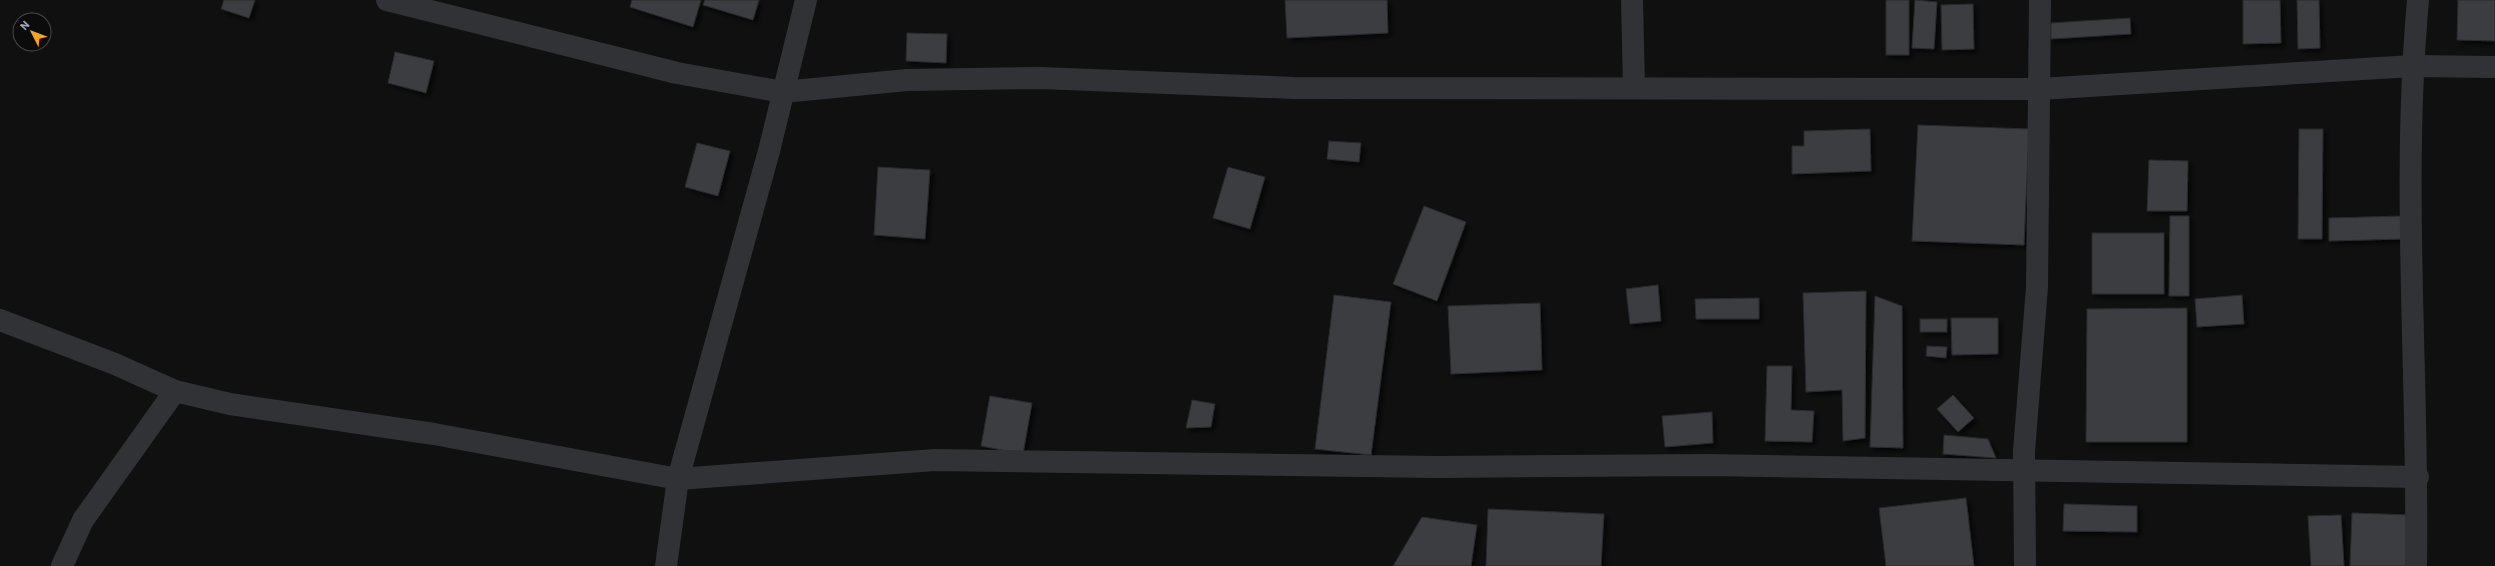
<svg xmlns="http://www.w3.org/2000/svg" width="2495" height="566" font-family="'IBM Plex Sans',sans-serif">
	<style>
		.building { fill: #3b3d41; stroke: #292a2d; filter: url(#shadow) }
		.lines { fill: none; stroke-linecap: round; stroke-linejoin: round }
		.street { stroke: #303236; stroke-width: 22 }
	</style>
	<defs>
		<filter id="shadow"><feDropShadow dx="3.5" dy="3.5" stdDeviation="2" flood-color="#0009"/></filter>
	</defs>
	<rect width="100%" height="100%" fill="#101011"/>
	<g class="building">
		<polygon points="224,0 255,0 249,18 221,9"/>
		<polygon points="632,0 701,0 693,27 630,7"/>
		<polygon points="705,0 759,0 753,20 703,5"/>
		<polygon points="1285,0 1387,0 1388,33 1287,38"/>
		<rect x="1886" y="0" width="23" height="55"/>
		<polygon points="1915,0 1937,2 1934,49 1912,48"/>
		<polygon points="2243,0 2280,0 2281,43 2243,44"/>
		<polygon points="2297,0 2319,0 2320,48 2298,49"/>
		<polygon points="2458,0 2495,0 2495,41 2457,40"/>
		<polygon points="1973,4 1974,49 1942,50 1941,5"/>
		<polygon points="2130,18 2131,34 2051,39 2051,23"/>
		<polygon points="907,33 947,34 946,63 906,61"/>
		<polygon points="395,52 434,61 426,93 388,83"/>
		<polygon points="1918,125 2029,129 2024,245 1912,241"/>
		<polygon points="1870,129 1871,171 1792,174 1792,146 1804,146 1804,131"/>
		<polygon points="2299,129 2323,129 2322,239 2298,239"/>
		<polygon points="1329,141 1361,143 1359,162 1327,159"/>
		<polygon points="697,143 730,151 718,196 685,187"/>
		<polygon points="2149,160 2188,161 2187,211 2147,211"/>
		<polygon points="878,167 930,170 925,239 874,235"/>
		<polygon points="1228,167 1265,177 1250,229 1213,218"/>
		<polygon points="1424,206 1466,222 1437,301 1393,284"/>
		<polygon points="2170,216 2189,216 2189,296 2169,296"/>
		<polygon points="2402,216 2403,239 2329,241 2329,218"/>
		<rect x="2092" y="233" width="72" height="61"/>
		<polygon points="1658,285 1661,321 1630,324 1626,289"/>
		<polygon points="1866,291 1865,438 1843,441 1842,390 1806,392 1803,293"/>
		<polygon points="1334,295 1391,302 1371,455 1315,449"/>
		<polygon points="2242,295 2244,324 2197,327 2195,299"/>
		<polygon points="1875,296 1902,306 1903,448 1870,447"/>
		<polygon points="1759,298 1759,319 1696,319 1695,299"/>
		<polygon points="1540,303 1542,370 1451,374 1448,306"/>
		<polygon points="2187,308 2187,442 2086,442 2087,309"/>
		<polygon points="1951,318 1998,318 1998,354 1952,355"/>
		<rect x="1920" y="319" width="27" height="13"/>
		<polygon points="1927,346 1947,347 1946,358 1926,356"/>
		<polygon points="1767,366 1792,366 1791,410 1814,411 1812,442 1765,441"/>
		<polygon points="1953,395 1974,418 1958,432 1937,409"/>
		<polygon points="990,396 1032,403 1023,454 981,446"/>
		<polygon points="1192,400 1215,404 1211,427 1186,428"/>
		<polygon points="1712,412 1713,443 1665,447 1662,416"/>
		<polygon points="1944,435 1988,439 1996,458 1943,454"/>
		<polygon points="1966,498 1974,566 1886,566 1879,508"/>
		<polygon points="2064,504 2137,506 2137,532 2063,531"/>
		<polygon points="1488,509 1604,514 1601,566 1486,566"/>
		<polygon points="2352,513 2411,515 2409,566 2350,566"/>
		<polygon points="2341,515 2344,566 2311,566 2308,516"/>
		<polygon points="1422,517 1477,525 1471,566 1393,566"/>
	</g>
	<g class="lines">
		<g class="street">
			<polyline points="387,0 677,73 783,92 907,80 1041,78 1294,88 2040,89 2412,66 2495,67"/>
			<polyline points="1632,0 1634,88"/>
			<polyline points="0,320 115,364 175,391 230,404 434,434 678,479 935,460 1438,467 1708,465 2418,477"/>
			<polyline points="62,566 83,520 175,391"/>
			<polyline points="666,566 678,479 769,151 806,0"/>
			<polyline points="2025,566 2024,451 2037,287 2040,0"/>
			<path d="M 2416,566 C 2419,378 2401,188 2418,0"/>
		</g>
	</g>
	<g transform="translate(32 32) rotate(312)"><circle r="19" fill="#0b0b0c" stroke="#47494e"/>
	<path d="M0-3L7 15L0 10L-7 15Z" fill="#f7a321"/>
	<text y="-6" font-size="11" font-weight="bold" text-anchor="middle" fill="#a0a7b2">N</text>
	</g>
</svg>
